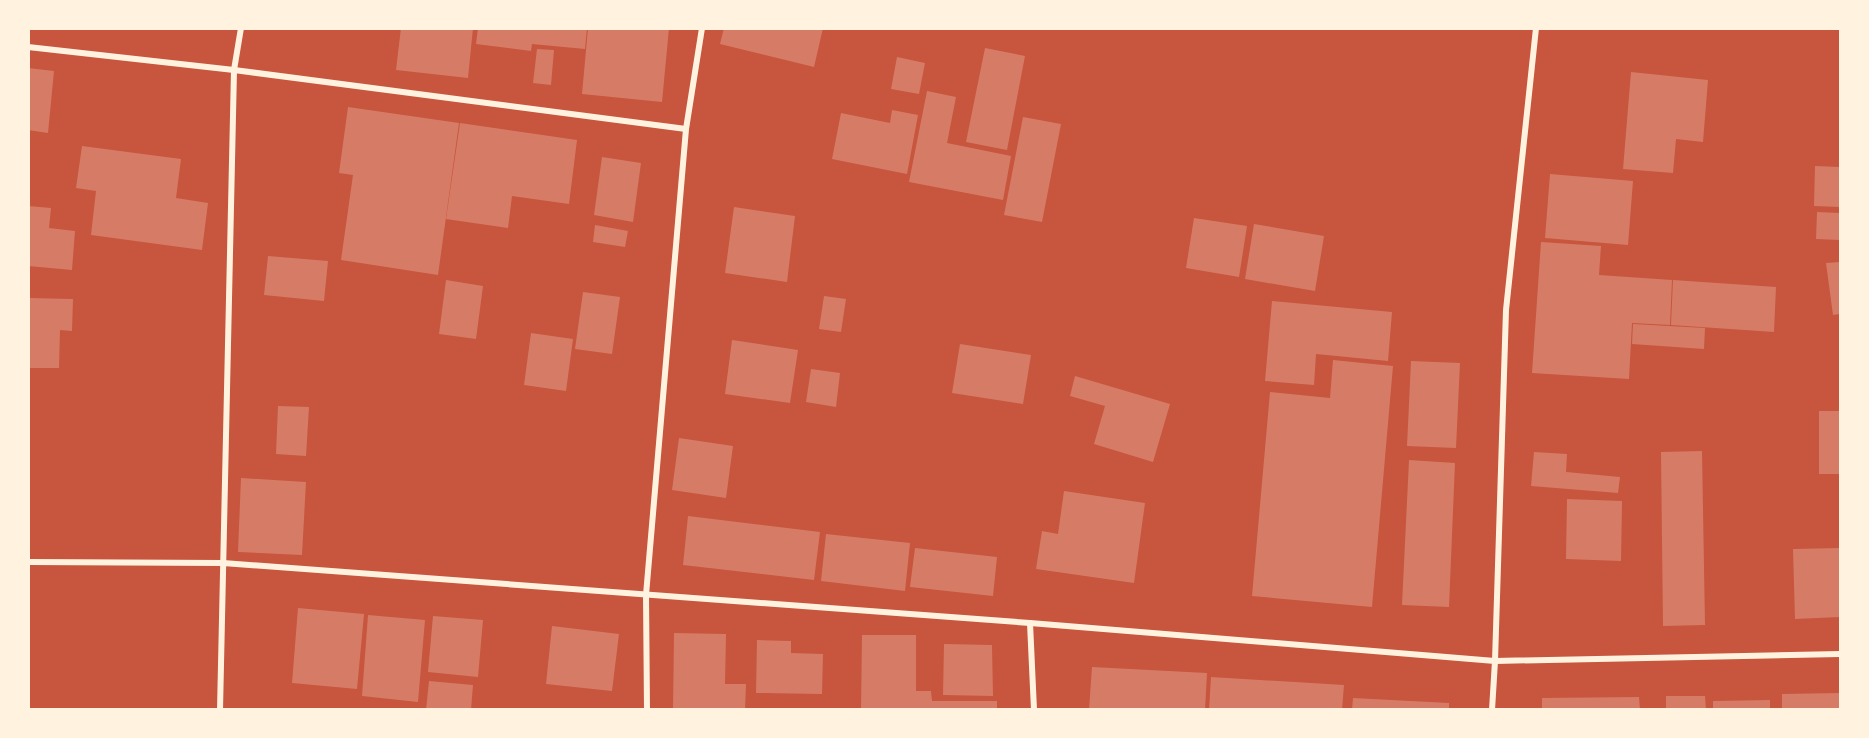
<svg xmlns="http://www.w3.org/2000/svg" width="1869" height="738" font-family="'Noto Sans',sans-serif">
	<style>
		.building { fill: #d67c66 }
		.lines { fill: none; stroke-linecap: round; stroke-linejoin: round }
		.minor { stroke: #fff3e0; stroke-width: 6 }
	</style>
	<rect width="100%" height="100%" fill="#c8553d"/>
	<g class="building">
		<polygon points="401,28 473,28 468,78 396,70"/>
		<polygon points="478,28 587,28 585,49 532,44 531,51 476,44"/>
		<polygon points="588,28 669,28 662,102 582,94"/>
		<polygon points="724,28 823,28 814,67 720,44"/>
		<polygon points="985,48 1025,56 1007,150 966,142"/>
		<polygon points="537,49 554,50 551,85 533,83"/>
		<polygon points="897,57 925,63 919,94 891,89"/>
		<polygon points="28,68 54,71 48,133 28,130"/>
		<polygon points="1631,72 1708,80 1703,142 1676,139 1673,173 1623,169"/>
		<polygon points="927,91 956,97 947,143 1011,156 1003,200 909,182"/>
		<polygon points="348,107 459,123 438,275 341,260 353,175 339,173"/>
		<polygon points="892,110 918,115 907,174 832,159 841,113 890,123"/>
		<polygon points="1023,117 1061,124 1042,222 1004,215"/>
		<polygon points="460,123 577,140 569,204 512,196 508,228 446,219"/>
		<polygon points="82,146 181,159 176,198 208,203 202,250 91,235 96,191 76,188"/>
		<polygon points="602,157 641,163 633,222 594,215"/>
		<polygon points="1815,166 1840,167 1840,207 1814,206"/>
		<polygon points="1550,174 1633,181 1628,245 1545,238"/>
		<polygon points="28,206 51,208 49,228 75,231 72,270 28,266"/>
		<polygon points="734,207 795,216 787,282 725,273"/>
		<polygon points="1817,212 1840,213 1840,240 1816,239"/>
		<polygon points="1194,218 1247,226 1239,277 1186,268"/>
		<polygon points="1254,224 1324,236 1315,291 1245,279"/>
		<polygon points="595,225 628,231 625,247 593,242"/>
		<polygon points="1541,242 1601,246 1599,275 1672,280 1670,325 1632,323 1629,379 1532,373"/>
		<polygon points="268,256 328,261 324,301 264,295"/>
		<polygon points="1840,262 1840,314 1833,315 1826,263"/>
		<polygon points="446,280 483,286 476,339 439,334"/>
		<polygon points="1673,280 1776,287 1774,332 1671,325"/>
		<polygon points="583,292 620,297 612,354 575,349"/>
		<polygon points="824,296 846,299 841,332 819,329"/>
		<polygon points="28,298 73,299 72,331 60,330 59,368 28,368"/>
		<polygon points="1272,301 1392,312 1388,361 1316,354 1314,385 1265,381"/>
		<polygon points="1633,324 1705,328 1704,349 1632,344"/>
		<polygon points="531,333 573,339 566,391 524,385"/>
		<polygon points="732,340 798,350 790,403 725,394"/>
		<polygon points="960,344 1031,355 1023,404 952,393"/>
		<polygon points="1333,360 1393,366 1372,607 1252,596 1270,392 1330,398"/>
		<polygon points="1411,361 1460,363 1456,448 1407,446"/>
		<polygon points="811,369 840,373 836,407 806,402"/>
		<polygon points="1075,376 1170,404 1153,462 1094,444 1105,406 1070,396"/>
		<polygon points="278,406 309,407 306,456 276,454"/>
		<rect x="1819" y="411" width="21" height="63"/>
		<polygon points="679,438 733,446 726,498 672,490"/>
		<polygon points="1702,451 1705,625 1663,626 1661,452"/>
		<polygon points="1534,452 1567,454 1566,472 1620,477 1618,493 1531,486"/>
		<polygon points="1409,460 1455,463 1449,607 1402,605"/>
		<polygon points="241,478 306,482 302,555 238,552"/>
		<polygon points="1064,491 1145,503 1134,583 1036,569 1042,531 1058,534"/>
		<polygon points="1567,499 1622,501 1621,561 1566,559"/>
		<polygon points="688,516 820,532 814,580 683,565"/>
		<polygon points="826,534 910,543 905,591 821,581"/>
		<polygon points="915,548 997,557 993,596 910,587"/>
		<polygon points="1840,548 1840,617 1795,619 1793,549"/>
		<polygon points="298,608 364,614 357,689 292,683"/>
		<polygon points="368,615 425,620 418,702 362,696"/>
		<polygon points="433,616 483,620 478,677 428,672"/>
		<polygon points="552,626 619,634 612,691 546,684"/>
		<polygon points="674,633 726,634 725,684 746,684 745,710 673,710"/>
		<polygon points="862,635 916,635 916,691 931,691 932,701 997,701 997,710 861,710"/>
		<polygon points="757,640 791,641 791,653 823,654 822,694 756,693"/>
		<polygon points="944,644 992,645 993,696 943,695"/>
		<polygon points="1092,667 1207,673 1205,710 1089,710"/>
		<polygon points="1211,677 1344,685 1342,710 1209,710"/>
		<polygon points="429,681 473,685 471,710 426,710"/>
		<polygon points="1840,693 1840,710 1782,710 1782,694"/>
		<polygon points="1666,696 1705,696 1706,710 1666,710"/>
		<polygon points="1639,697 1640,710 1542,710 1542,698"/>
		<polygon points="1353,698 1449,703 1449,710 1352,710"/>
		<polygon points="1770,700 1770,710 1713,710 1713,701"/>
	</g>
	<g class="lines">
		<g class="minor">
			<polyline points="28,47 234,70 686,129"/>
			<polyline points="28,562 223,563 1030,623 1495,661 1840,654"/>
			<polyline points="1030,623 1034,710"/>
			<polyline points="220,710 234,70 241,28"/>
			<polyline points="647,710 646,595 686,129 702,28"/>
			<polyline points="1492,710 1495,661 1506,310 1536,28"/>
		</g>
	</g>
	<rect width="1869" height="738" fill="none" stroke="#fff3e0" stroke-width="60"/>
</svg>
